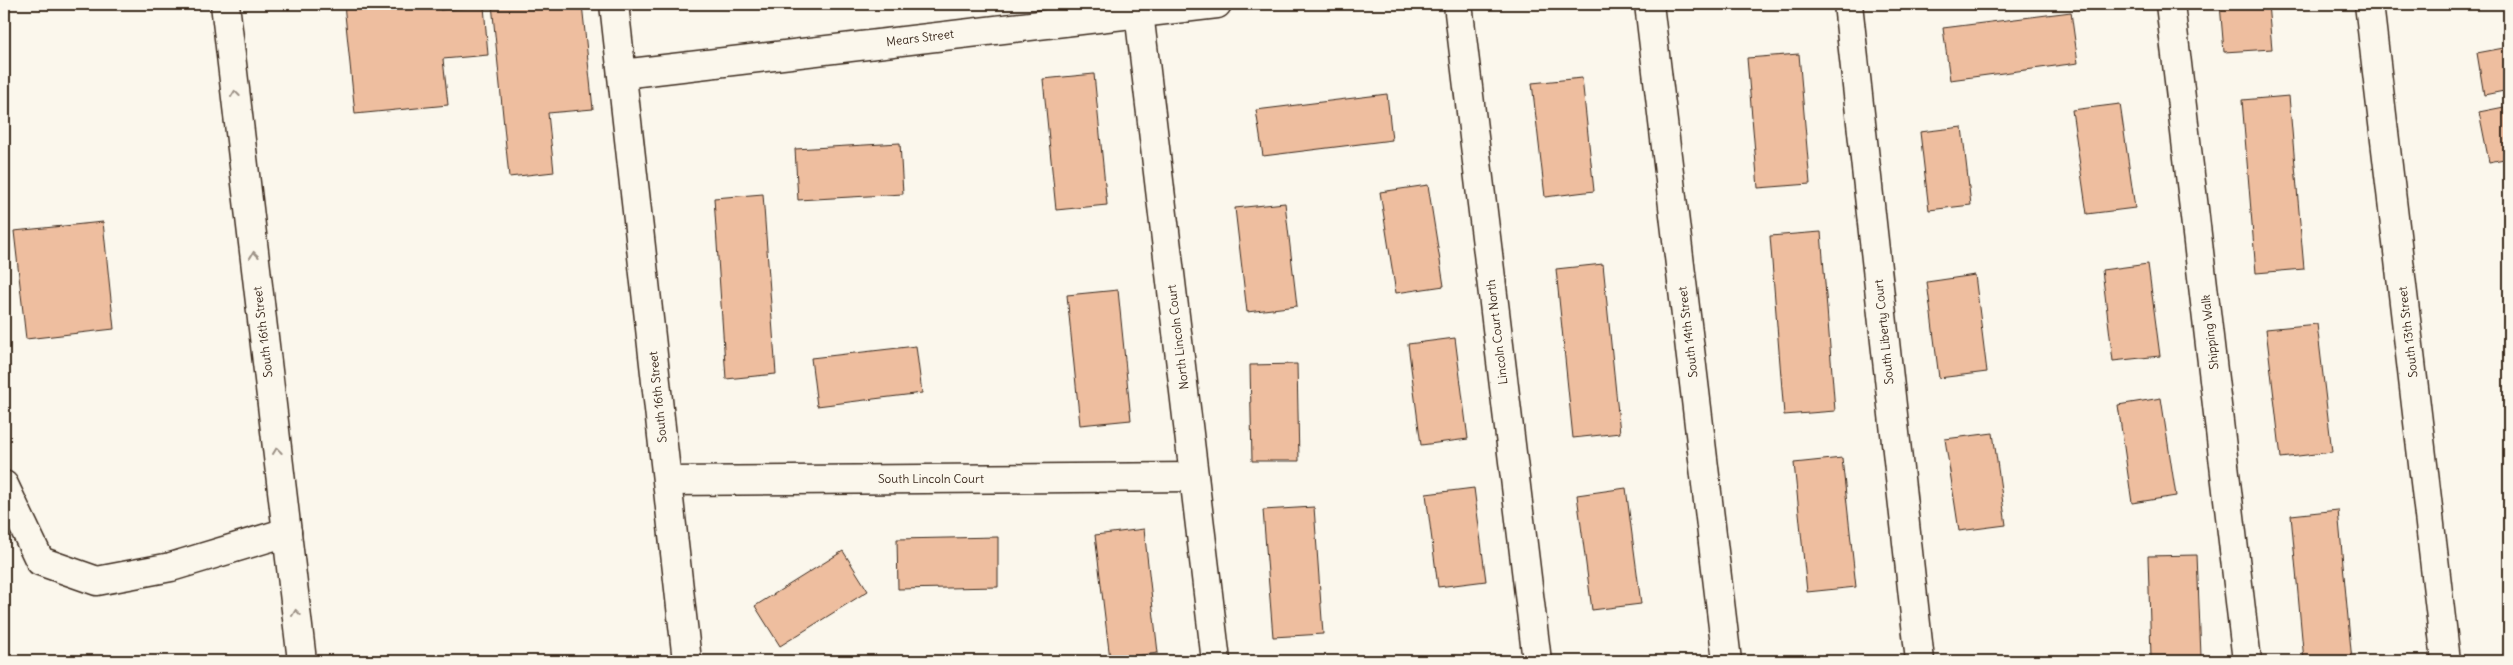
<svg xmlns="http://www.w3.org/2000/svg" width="2513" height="665" font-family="Delius,sans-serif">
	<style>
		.building { fill: #eebe9f; stroke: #3b2a1e }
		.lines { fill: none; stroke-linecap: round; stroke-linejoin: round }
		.minor-casing { stroke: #3b2a1e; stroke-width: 31 }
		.major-casing { stroke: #3b2a1e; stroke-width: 31 }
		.minor { stroke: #fbf7ec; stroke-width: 28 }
		.major { stroke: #fbf7ec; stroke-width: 28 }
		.oneway { stroke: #9b9085 }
		.labels { text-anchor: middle; stroke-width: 5; stroke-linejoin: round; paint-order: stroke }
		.street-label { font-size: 12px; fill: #3b2a1e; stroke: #fbf7ec }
	</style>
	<rect width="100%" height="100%" fill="#fbf7ec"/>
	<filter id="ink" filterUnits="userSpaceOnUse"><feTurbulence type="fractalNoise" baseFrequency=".02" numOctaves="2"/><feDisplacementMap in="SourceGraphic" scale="10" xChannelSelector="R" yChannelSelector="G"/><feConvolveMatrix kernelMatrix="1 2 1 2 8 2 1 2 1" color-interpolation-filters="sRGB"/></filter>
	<g filter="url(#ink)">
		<g class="building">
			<polygon points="344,4 440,4 440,10 484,6 488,55 443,59 448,105 355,114"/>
			<polygon points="492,4 582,4 593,109 548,113 554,172 509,177"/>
			<polygon points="2220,4 2268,4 2272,49 2224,52"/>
			<polygon points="2071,12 2078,63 1950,80 1943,28"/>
			<polygon points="2509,47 2509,90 2484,95 2477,53"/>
			<polygon points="1799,54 1810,184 1758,188 1747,58"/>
			<polygon points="1094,74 1107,205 1056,210 1043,79"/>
			<polygon points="1582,78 1594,191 1545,197 1532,83"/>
			<polygon points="1387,94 1392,140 1263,156 1256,110"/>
			<polygon points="2289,96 2304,269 2256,273 2242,100"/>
			<polygon points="2120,104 2135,208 2087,214 2072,110"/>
			<polygon points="2509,106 2509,158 2489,162 2479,112"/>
			<polygon points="1962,127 1971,205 1929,210 1920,132"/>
			<polygon points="900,143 903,194 798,200 795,149"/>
			<polygon points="1428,185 1444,286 1396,293 1380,192"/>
			<polygon points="763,194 776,374 726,379 714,198"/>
			<polygon points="1285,203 1297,306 1247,312 1235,208"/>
			<polygon points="103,222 114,329 26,339 14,231"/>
			<polygon points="1821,232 1835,411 1784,415 1770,236"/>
			<polygon points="1603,264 1620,433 1573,438 1556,269"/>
			<polygon points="2148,264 2160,356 2113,361 2102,270"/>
			<polygon points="1975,275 1987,372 1939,378 1927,282"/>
			<polygon points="1118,290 1131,420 1080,425 1067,295"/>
			<polygon points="2317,324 2332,452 2281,458 2266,329"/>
			<polygon points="1455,338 1468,439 1421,445 1408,344"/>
			<polygon points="916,346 922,393 817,406 811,358"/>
			<polygon points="1297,364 1299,461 1252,461 1250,365"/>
			<polygon points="2161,398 2176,496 2132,503 2118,405"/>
			<polygon points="2506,407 2509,407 2509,457 2507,457"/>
			<polygon points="1993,433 2006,525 1959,531 1945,439"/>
			<polygon points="1842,458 1856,587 1807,592 1794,463"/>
			<polygon points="1474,488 1486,581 1438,587 1426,494"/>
			<polygon points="1626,488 1641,604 1592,610 1577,495"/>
			<polygon points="1314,507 1323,634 1273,637 1263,510"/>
			<polygon points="2338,510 2352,661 2304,661 2291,515"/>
			<polygon points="1144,529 1158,653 1110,659 1095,535"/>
			<polygon points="998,537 998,587 898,589 897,539"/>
			<polygon points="843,551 868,591 780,646 755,606"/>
			<polygon points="2197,555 2201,656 2151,657 2148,556"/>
		</g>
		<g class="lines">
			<g class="minor-casing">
				<g id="minor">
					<polyline points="614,4 687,661"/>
					<polyline points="1138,4 1216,661"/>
					<polyline points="1458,4 1537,661"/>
					<polyline points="1649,4 1727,661"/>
					<polyline points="1848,4 1920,661"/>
					<polyline points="2170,4 2247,661"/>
					<polyline points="2369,4 2446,661"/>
					<polyline points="622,74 1217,4"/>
					<polyline points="668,481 1194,477"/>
					<polyline points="4,485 40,561 97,581 171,567 287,532"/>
				</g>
			</g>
			<g class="major-casing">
				<polyline id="major" points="225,4 302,661"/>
			</g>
			<use href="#minor" class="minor"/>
			<use href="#major" class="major"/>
		</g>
		<defs><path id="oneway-chevron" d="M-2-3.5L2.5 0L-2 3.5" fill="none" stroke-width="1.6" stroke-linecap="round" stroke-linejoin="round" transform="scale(1.25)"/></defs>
		<g class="oneway">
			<use href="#oneway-chevron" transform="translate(235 94) rotate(-97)"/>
			<use href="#oneway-chevron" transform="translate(254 255) rotate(-97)"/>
			<use href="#oneway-chevron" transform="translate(277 451) rotate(-97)"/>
			<use href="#oneway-chevron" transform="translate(296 613) rotate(-97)"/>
		</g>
	</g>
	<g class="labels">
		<g class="street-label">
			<text transform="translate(920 38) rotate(-7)" y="4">Mears Street</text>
			<text transform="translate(263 332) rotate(-97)" y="4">South 16th Street</text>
			<text transform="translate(1497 332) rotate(-97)" y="4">Lincoln Court North</text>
			<text transform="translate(1688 332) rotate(-97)" y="4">South 14th Street</text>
			<text transform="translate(1884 332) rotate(-96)" y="4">South Liberty Court</text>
			<text transform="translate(2210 332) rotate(-97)" y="4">Shipping Walk</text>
			<text transform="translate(2408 332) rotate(-97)" y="4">South 13th Street</text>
			<text transform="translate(1178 337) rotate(-97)" y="4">North Lincoln Court</text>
			<text transform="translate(658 397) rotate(-96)" y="4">South 16th Street</text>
			<text x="931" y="483">South Lincoln Court</text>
		</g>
	</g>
	<rect width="2513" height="665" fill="none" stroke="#fbf7ec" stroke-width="20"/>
	<rect x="10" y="10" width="2493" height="645" fill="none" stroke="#3b2a1e" stroke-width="2" filter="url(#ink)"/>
</svg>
